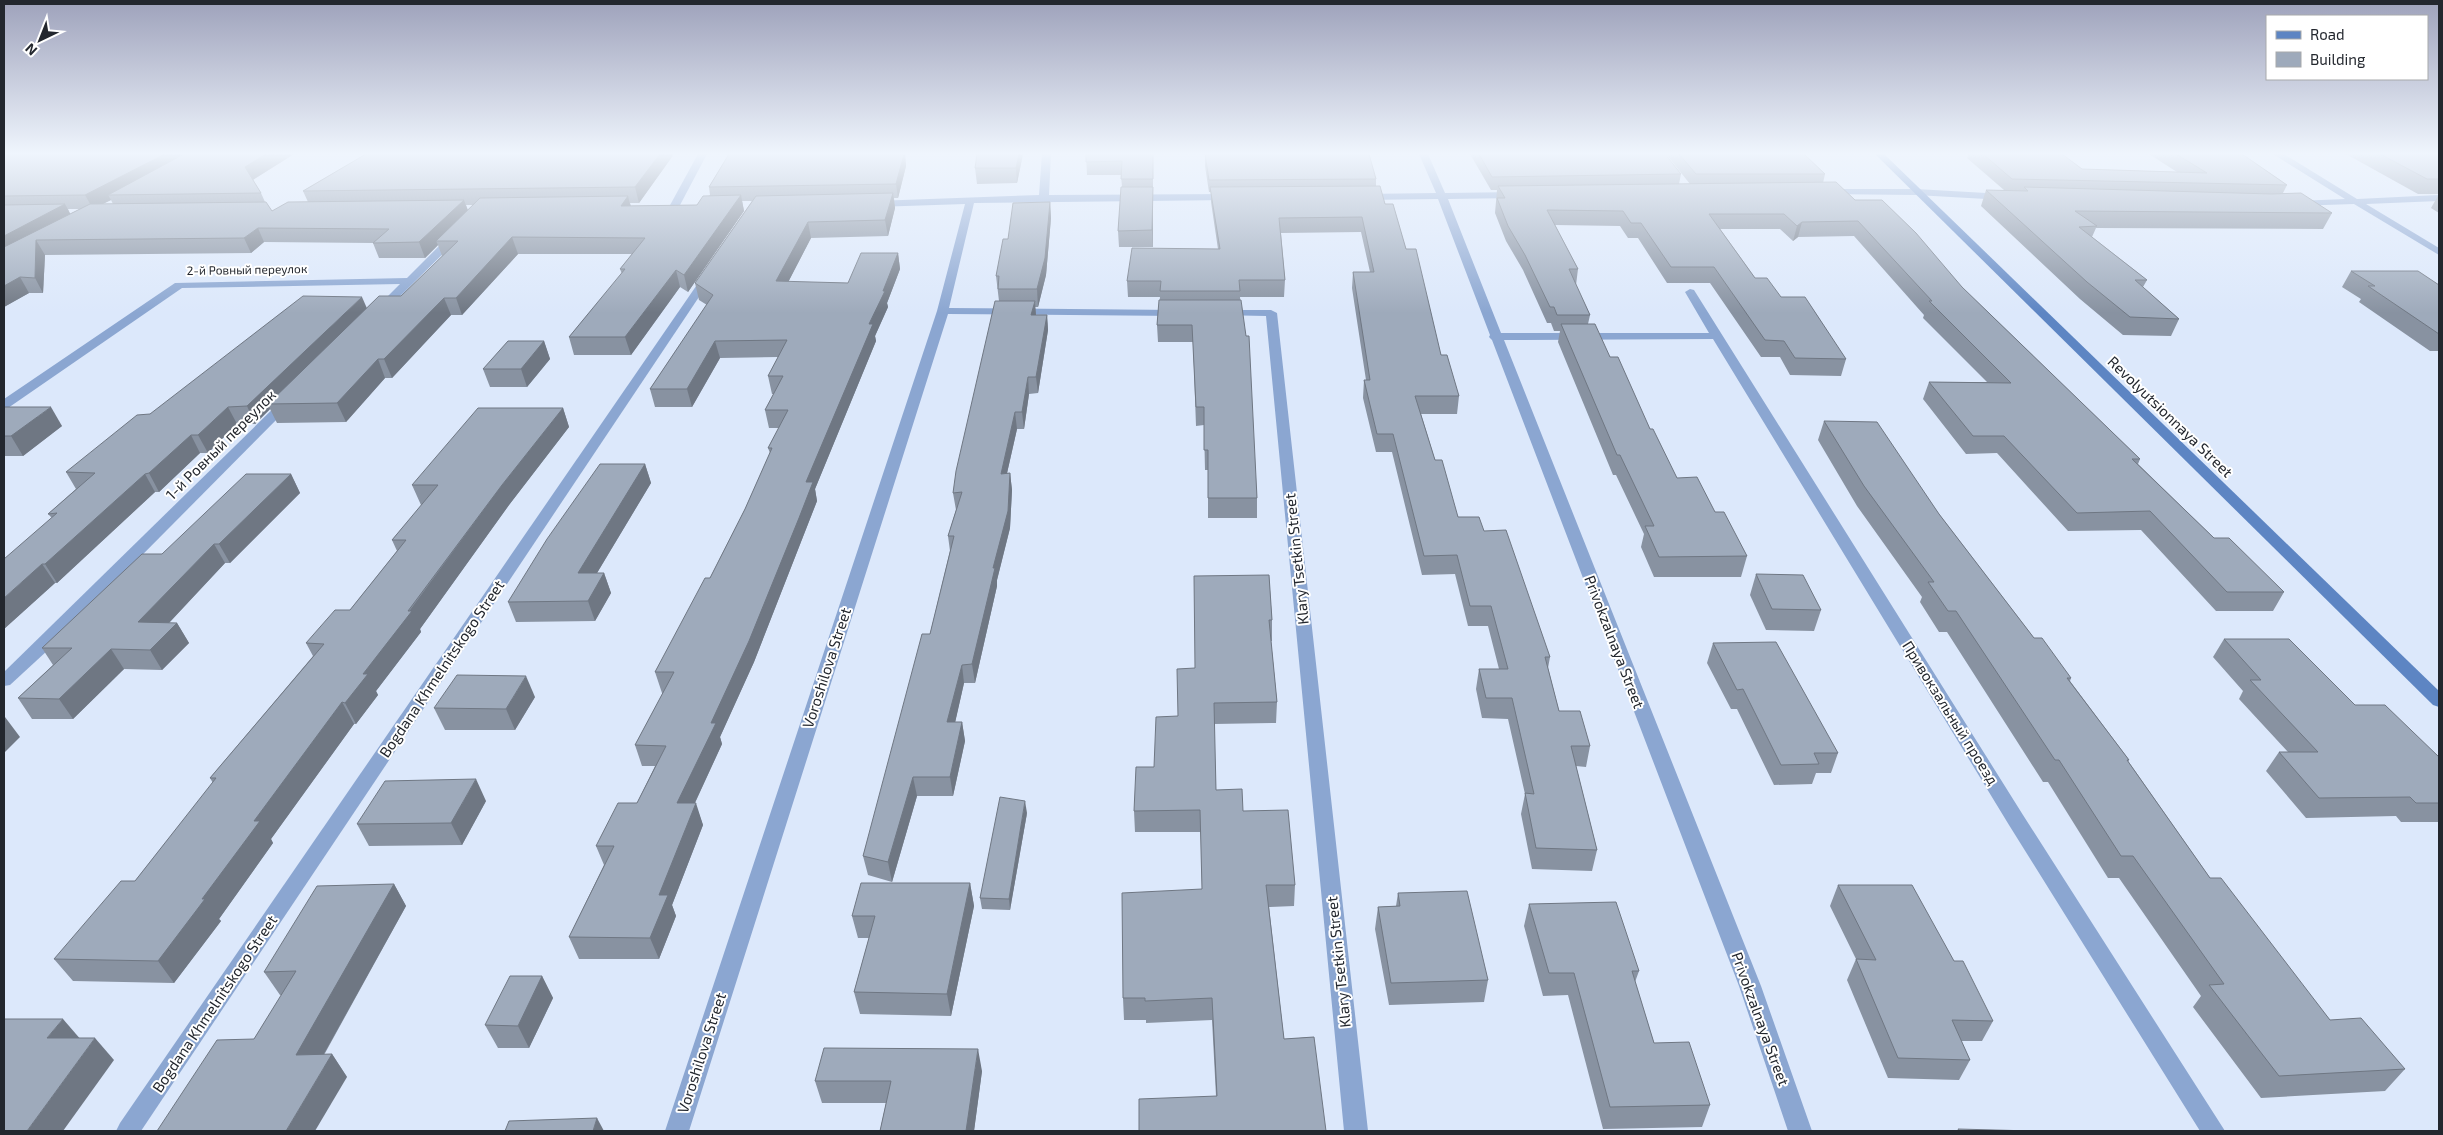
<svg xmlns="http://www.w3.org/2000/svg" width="2443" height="1135" font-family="'Exo 2',sans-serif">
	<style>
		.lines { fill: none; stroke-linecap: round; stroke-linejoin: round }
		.street { fill: #8ba6d1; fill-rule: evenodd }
		.secondary { fill: #5d85c3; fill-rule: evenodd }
		.wall { fill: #8892a1; fill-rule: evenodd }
		.shaded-wall { fill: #6f7783 }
		.building { fill: #9eaabb; stroke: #6f7783 }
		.labels { text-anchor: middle; stroke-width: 4; stroke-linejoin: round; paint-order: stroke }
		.far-street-label { font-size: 12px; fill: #23272e; stroke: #fff }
		.street-label { font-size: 15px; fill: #23272e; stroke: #fff }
	</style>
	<rect width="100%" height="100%" fill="#dce8fb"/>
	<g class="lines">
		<g class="street">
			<polygon points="698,154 707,154 679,207 671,209 669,207"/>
			<polygon points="1042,154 1051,154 1049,195 1230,194 1235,197 1230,200 974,203 949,308 1179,310 1185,313 1179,316 948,314 689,1131 665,1131 937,311 965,204 875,207 870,204 875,201 1039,195"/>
			<polygon points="1419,154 1428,154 1445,193 1517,192 1522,195 1517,198 1448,199 1501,333 1709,333 1685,292 1690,289 1694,290 2023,815 2225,1131 2200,1131 2009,825 1713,339 1504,340 1761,986 1812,1131 1788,1131 1739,986 1492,340 1489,337 1490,335 1438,199 1363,200 1358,197 1363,194 1436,193"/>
			<polygon points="2273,154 2284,154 2357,199 2439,195 2439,201 2366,204 2439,248 2439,255 2354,204 2294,206 2292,204 2297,201 2345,199"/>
			<polygon points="1827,189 1916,189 2004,194 2009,197 2004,200 1916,195 1824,194 1824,190"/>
			<polygon points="453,235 458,238 457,240 383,313 379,314 373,311 400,284 182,288 8,408 4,409 4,399 175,283 407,278 449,236"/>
			<polygon points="708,273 713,276 141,1131 116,1131 120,1123 703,276"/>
			<polygon points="1222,310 1271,310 1277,313 1368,1131 1344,1131 1266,316 1218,315 1216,313"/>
			<polygon points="288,397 294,401 292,404 48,650 10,685 4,686 4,672 284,398"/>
		</g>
		<polygon class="secondary" points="1875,154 1884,154 2439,691 2439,707 2433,705"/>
	</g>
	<g class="wall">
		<path d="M 4,154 L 294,154 L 253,180 L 261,193 L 265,202 L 272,211 L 308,202 L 303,191 L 366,154 L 674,154 L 639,203 L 630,203 L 631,206 L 697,205 L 710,195 L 709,187 L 729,154 L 905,154 L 906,166 L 898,198 L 894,198 L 895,208 L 888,236 L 811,238 L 788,282 L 848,283 L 898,253 L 900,269 L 887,303 L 888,307 L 875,336 L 876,341 L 815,489 L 817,501 L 754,662 L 720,737 L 722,744 L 695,803 L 703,825 L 672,905 L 676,916 L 659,959 L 579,959 L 569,937 L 604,865 L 596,846 L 637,803 L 655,766 L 642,766 L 635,745 L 663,693 L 662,693 L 655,672 L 710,578 L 745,509 L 770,453 L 768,448 L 779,428 L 769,428 L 765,410 L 774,394 L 772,394 L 768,376 L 778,357 L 720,358 L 692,407 L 655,407 L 650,389 L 707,305 L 699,300 L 695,283 L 752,201 L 742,201 L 744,211 L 688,292 L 680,287 L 631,355 L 574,355 L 569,337 L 622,274 L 620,269 L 632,254 L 518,254 L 462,315 L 451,315 L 392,378 L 385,378 L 346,422 L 277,423 L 270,409 L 255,424 L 237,424 L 208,453 L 200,453 L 159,492 L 155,492 L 57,583 L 55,583 L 4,629 L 52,518 L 48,514 L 76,489 L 66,472 L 150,414 L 367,309 L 401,296 L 442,256 L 438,245 L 425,258 L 379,258 L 373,243 L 264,242 L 251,253 L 45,255 L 43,293 L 29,293 L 4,307 ZM 111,200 L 113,204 L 102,204 ZM 466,205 L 474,205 L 468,210 ZM 68,209 L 80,209 L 70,214 Z"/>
		<polygon points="1023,154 1017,183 977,184 975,168"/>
		<polygon points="1086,154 1153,154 1153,247 1119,247 1118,231 1122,187 1121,175 1087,175"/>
		<polygon points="1205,154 1376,179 1376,186 1406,249 1441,355 1459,396 1457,414 1421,414 1435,460 1458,517 1484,531 1550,657 1548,668 1559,711 1590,746 1586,767 1576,766 1597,850 1592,871 1532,869 1521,814 1525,794 1508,719 1482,718 1476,689 1479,669 1499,669 1488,626 1468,626 1455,574 1422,575 1392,452 1376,452 1363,398 1364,380 1366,380 1352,288 1353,272 1370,272 1361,232 1281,233 1285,280 1284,297 1240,297 1257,498 1257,518 1208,518 1208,470 1205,470 1204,425 1196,426 1193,342 1158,342 1157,325 1160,297 1128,297 1127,281 1218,249 1211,202 1211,192 1209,192 1205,166"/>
		<polygon points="1470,154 1665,154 1681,174 1679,184 1690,184 1666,154 1804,154 1825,174 1823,183 1855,200 1962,287 2140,459 2138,464 2214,538 2284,592 2273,611 2216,611 2141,530 2068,531 1997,453 1966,454 1923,399 1929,382 1987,382 1923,318 1924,315 1854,236 1798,237 1793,241 1780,229 1720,229 1755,278 1781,297 1846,359 1841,376 1790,375 1780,357 1761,357 1710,283 1667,283 1638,238 1628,238 1620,226 1555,225 1578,269 1576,285 1590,315 1588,324 1610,357 1677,478 1715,512 1747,556 1741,577 1654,577 1641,547 1644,534 1616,475 1613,475 1558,342 1560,331 1554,331 1551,323 1547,323 1523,270 1506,241 1495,213 1497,190 1491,190"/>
		<polygon points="1969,154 2062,154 2082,169 2177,172 2149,154 2242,154 2287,185 2283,193 2332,213 2323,229 2096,228 2092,237 2147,280 2143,287 2179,319 2171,336 2123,335 2080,299 1981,206 1986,190 2004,190 1967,158"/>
		<polygon points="2346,154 2439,154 2439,194 2418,194"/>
		<polygon points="2439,194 2439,213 2431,208"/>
		<polygon points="1050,202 1051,218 1046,275 1038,307 1035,307 1036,315 1047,315 1048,330 1038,393 1029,394 1024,429 1017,429 1007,473 1010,473 1012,490 1010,528 997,580 997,586 975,683 964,683 955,722 962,722 965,741 953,796 917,796 892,882 868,875 863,856 930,634 950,551 948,536 956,510 953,493 999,301 996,276 1008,239"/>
		<polygon points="2351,271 2439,285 2439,351 2430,351 2359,302 2361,299 2342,287"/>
		<polygon points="544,341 550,359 527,387 490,387 483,369"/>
		<polygon points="4,407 62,426 23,456 4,456"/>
		<polygon points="563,408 569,427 509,505 420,629 421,632 376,691 378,695 356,724 354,724 271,839 273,843 219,919 221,921 174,983 73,981 54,959 135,881 213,783 210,778 313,656 306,643 350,610 397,551 392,540 422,505 421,505 412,485"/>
		<polygon points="1824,421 1939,514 2034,638 2071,678 2070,681 2129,760 2128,761 2210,878 2330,1020 2405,1069 2385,1091 2261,1098 2193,1007 2201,996 2119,878 2108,878 2048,782 2043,782 1947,632 1939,632 1920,602 1922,597 1857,506 1818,440"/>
		<polygon points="645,464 651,483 597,573 604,573 611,593 595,621 516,622 508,602"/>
		<polygon points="291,474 300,493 230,563 225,563 169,623 177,623 189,643 162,670 124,669 73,719 32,719 18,698 53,665 42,648 162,554"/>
		<polygon points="1756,574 1821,610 1814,631 1766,630 1750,595"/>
		<polygon points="1269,575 1272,620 1272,641 1271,641 1277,702 1276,723 1214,724 1216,790 1243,811 1295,885 1294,906 1269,907 1284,1039 1314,1037 1216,1096 1212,1020 1146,1023 1146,1020 1124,1020 1123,998 1202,889 1201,832 1135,832 1134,811 1178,716 1195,668"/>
		<polygon points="2224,639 2355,705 2439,757 2439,822 2401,822 2396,816 2306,818 2266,771 2279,752 2288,752 2239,699 2243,691 2213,657"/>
		<polygon points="1713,643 1838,753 1831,773 1816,773 1812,784 1774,785 1737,709 1731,709 1707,663"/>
		<polygon points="535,697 515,730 445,730 434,708"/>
		<polygon points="486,801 462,845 369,846 357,824"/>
		<polygon points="1027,813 1010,910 982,909 980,898"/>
		<polygon points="970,883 974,906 951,1016 860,1014 854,992 869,938 858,938 852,916"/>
		<polygon points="394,884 406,906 324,1055 332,1054 347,1077 254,1039 282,995 280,995 264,972"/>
		<polygon points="1838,885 1954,961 1993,1021 1982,1041 1961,1041 1970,1060 1959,1080 1888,1078 1847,980 1856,959 1830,906"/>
		<polygon points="1398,893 1488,980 1484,1002 1389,1005 1375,929 1378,907 1396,906"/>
		<polygon points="1529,904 1639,971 1635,982 1654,1043 1710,1105 1702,1127 1603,1129 1568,995 1543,996 1524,926"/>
		<polygon points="542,976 553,998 529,1048 498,1048 485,1025"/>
		<polygon points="982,1071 974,1131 880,1131 886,1103 822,1103 815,1081"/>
	</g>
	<g class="shaded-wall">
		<polygon points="165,154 198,154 108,195 111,200 93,209 85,195"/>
		<polygon points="266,154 294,154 251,181 245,167"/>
		<polygon points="660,154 674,154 639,203 635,187"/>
		<polygon points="904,154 905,154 906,166 898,198 896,184"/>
		<polygon points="1019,154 1023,154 1017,183 1016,168"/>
		<polygon points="1153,187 1153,247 1152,230"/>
		<polygon points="893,193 895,208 888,236 885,220"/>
		<polygon points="741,195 744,211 688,292 684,275"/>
		<polygon points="628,196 632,212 621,206"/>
		<polygon points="464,200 469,214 436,241 438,245 425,258 419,242"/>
		<polygon points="1050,202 1051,218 1046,275 1038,307 1037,289"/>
		<polygon points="65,204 73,219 4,255 4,236"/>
		<polygon points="808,222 811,238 780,298 776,281"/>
		<polygon points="1802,222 1798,237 1793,241 1797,226"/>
		<polygon points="258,228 264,242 251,253 244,238"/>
		<polygon points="512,237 518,254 462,315 456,298"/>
		<polygon points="36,240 45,255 43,293 35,278"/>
		<polygon points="898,253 900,269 887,303 888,307 875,336 876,341 815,489 817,501 754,662 720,737 722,744 685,824 677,803 711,723 806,482"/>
		<polygon points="676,270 680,287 631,355 625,337"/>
		<polygon points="20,277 29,293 4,307 4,286"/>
		<polygon points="362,297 369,313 268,404 270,409 255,424 247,406"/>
		<polygon points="444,298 451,315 392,378 384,359"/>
		<polygon points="1035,301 1036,316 1031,315"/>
		<polygon points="1047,315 1048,330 1038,393 1036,377"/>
		<polygon points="544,341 550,359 527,387 521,369"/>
		<polygon points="715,341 720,358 692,407 687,389"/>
		<polygon points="378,359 385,378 346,422 337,403"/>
		<polygon points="1028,377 1029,394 1024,429 1022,412"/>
		<polygon points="51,407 62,426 23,456 11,436"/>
		<polygon points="228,407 237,424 208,453 198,435"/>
		<polygon points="563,408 569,427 509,505 420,629 421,632 376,691 378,695 356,724 345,703 363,674 502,485"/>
		<polygon points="1015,412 1017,429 1003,491 1001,474"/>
		<polygon points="191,435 200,453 159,492 149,473"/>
		<polygon points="645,464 651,483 585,593 578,573"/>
		<polygon points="1010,473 1012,490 1010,528 997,580 997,586 975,683 972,664 993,568"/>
		<polygon points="145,474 155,492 57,583 45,564"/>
		<polygon points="291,474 300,493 230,563 219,544"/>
		<polygon points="214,544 225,563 151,642 138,622"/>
		<polygon points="42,564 55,583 4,629 4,598"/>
		<polygon points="604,573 611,593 595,621 588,601"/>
		<polygon points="177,623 189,643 162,670 150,650"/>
		<polygon points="111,649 124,669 73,719 59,699"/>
		<polygon points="962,665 964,683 951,741 947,722"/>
		<polygon points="526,676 535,697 515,730 506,709"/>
		<polygon points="342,702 354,724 271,839 273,843 219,919 221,921 174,983 158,961 254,821"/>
		<polygon points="5,717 20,737 4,753 4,718"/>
		<polygon points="962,722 965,741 953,796 950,777"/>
		<polygon points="913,777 917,796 892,882 888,862"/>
		<polygon points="476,779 486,801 462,845 451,823"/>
		<polygon points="1025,801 1027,813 1010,910 1009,899"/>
		<polygon points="696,803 703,825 672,905 676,916 659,959 650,938 659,895"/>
		<polygon points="970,883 974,906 951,1016 947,994"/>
		<polygon points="394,884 406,906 311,1077 296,1055"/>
		<polygon points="542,976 553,998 529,1048 518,1026"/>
		<polygon points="63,1019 82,1041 47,1038"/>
		<polygon points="95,1038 114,1060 63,1131 27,1131"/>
		<polygon points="978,1049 982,1071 974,1131 966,1131"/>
		<polygon points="332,1054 347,1077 315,1131 286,1131"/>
		<polygon points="597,1118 604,1131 593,1131"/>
	</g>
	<g class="building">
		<polygon points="4,154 165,154 85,195 4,196"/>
		<polygon points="184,154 266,154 245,167 261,193 108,195"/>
		<polygon points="366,154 660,154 635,187 303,191"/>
		<polygon points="729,154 904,154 896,184 709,187"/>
		<polygon points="977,154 1019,154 1016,168 975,168"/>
		<polygon points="1086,154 1153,154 1153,179 1121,179 1122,161 1086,162"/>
		<polygon points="1205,154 1369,154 1376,179 1209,180"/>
		<polygon points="1479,154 1665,154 1681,174 1492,177"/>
		<polygon points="1679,154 1804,154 1825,174 1696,174"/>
		<polygon points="1983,154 2062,154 2082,169 2207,173 2176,154 2242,154 2287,185 2012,179"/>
		<polygon points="2380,154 2439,154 2439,179 2427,179"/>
		<polygon points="1836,182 1855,200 1882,200 1916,233 1962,287 2140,459 2132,459 2214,538 2229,538 2284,592 2227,592 2150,511 2077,513 2004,436 1973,436 1929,382 2011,383 1929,301 1932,301 1858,221 1802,222 1797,226 1784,214 1709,214 1755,278 1767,278 1781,297 1805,297 1846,359 1795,358 1784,341 1765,340 1714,267 1671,267 1641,223 1631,223 1623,211 1547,210 1578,269 1569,269 1590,315 1557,315 1554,307 1550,307 1525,255 1508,226 1497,198 1505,198 1498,186"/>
		<polygon points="1380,186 1385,204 1393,204 1406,249 1416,249 1441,355 1447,355 1459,396 1415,396 1435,460 1442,460 1458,517 1479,517 1484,531 1506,530 1550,657 1545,657 1559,711 1580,711 1590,746 1571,746 1597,850 1536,848 1525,793 1534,794 1512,698 1486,698 1479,669 1508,669 1491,606 1470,606 1457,555 1424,556 1393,434 1377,434 1364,380 1370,380 1353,272 1374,272 1362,217 1279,218 1285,280 1239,280 1240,291 1160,291 1161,281 1127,281 1132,248 1220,249 1210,187"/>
		<polygon points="1121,187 1153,187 1152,230 1118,231"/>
		<polygon points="2024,187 2272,194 2301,193 2332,213 2075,211 2097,226 2079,227 2147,280 2135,280 2179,319 2130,317 2087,282 1986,190 2028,191"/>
		<polygon points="893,193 885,220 808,222 776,281 848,283 861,253 898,253 883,291 885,291 869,324 873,324 806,482 813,482 799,518 749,641 711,723 716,723 677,803 696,803 659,895 668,895 650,938 569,937 614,846 596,846 618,803 637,803 666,746 635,745 674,672 655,672 705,578 710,578 745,509 772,448 768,448 788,410 765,410 783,376 768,376 787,340 715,341 687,389 650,389 713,295 695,283 756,196"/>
		<polygon points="741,195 684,275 676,270 625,337 569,337 625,269 620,269 645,238 512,237 456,298 444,298 384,359 378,359 337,403 268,404 379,296 401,296 458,241 436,241 480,198 628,196 621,206 697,205 703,196"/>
		<polygon points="464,200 419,242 373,243 389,229 258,228 244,238 36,240 35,278 20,277 4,286 4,247 90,204 266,202 272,211 288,202"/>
		<polygon points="1050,202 1045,258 1037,289 998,289 999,276 996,276 1003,239 1008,239 1013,203"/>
		<polygon points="65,204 4,236 4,205"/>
		<polygon points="2351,271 2418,271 2439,285 2439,334 2368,286 2375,286"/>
		<polygon points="303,296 362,297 247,406 228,407 198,435 191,435 149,473 145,474 45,564 42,564 4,598 4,559 57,513 48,514 95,473 66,472 137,415 150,414"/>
		<polygon points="1159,300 1241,300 1246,336 1249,336 1257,498 1208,498 1208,450 1204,450 1204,407 1196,407 1192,325 1157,325"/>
		<polygon points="995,301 1035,301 1031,315 1047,315 1036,377 1028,377 1022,412 1015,412 1001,474 1010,473 1008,511 993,568 995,568 972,664 962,665 947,722 962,722 950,777 913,777 888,862 863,856 922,634 930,634 954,536 948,536 962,492 953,493 956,471"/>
		<polygon points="1561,324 1595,324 1610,357 1618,357 1650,429 1653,429 1677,478 1697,477 1715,512 1724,512 1747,556 1659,557 1645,526 1654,526 1620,455 1617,455"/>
		<polygon points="508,341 544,341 521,369 483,369"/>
		<polygon points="4,407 51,407 11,436 4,436"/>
		<polygon points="478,408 563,408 502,485 408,611 412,611 363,674 368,674 345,703 342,702 254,821 260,821 202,899 205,899 158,961 54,959 121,881 135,881 216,778 210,778 324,644 306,643 335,610 350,610 406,540 392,540 438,485 412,485"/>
		<polygon points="1824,421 1877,422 1939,514 2034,638 2042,638 2071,678 2067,678 2129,760 2127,760 2210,878 2221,878 2330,1020 2361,1018 2405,1069 2279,1076 2209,985 2224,984 2133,856 2121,856 2059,760 2055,760 1956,611 1948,611 1928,582 1934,582 1864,486"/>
		<polygon points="600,464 645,464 578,573 604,573 588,601 508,602 547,539"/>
		<polygon points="246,474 291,474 219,544 214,544 138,622 177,623 150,650 111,649 59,699 18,698 72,648 42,648 142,554 162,554"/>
		<polygon points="1756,574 1803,575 1821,610 1772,609"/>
		<polygon points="1269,575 1272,620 1269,620 1277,702 1214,703 1216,790 1242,789 1243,811 1288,810 1295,885 1266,885 1284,1039 1314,1037 1326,1131 1139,1131 1139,1099 1217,1096 1212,998 1145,1001 1145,998 1123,998 1122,893 1202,889 1200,810 1134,811 1136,767 1154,767 1156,717 1178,716 1177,669 1195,668 1194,576"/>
		<polygon points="2224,639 2289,639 2355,705 2385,705 2439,757 2439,803 2416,803 2410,797 2319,798 2279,752 2318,752 2250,680 2261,680"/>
		<polygon points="1776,642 1838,753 1814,753 1819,764 1781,765 1743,689 1737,690 1713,643"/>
		<polygon points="457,675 526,676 506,709 434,708"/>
		<polygon points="476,779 451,823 357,824 385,781"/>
		<polygon points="1000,797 1025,801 1009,899 980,898"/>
		<polygon points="861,883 970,883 947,994 854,992 875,916 852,916"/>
		<polygon points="394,884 296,1055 332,1054 286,1131 157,1131 217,1040 254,1039 296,971 264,972 317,886"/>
		<polygon points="1838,885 1912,885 1954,961 1963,961 1993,1021 1952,1020 1970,1060 1898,1058 1856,959 1876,960"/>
		<polygon points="1467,891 1488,980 1391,983 1378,907 1400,906 1398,893"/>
		<polygon points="1616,902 1639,971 1632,971 1654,1043 1689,1042 1710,1105 1610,1107 1574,973 1549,973 1529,904"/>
		<polygon points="510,976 542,976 518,1026 485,1025"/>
		<polygon points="4,1019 63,1019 47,1038 95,1038 27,1131 4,1131"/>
		<polygon points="824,1048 978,1049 966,1131 880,1131 891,1081 815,1081"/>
		<polygon points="597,1118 593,1131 505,1131 509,1121"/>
		<polygon points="1958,1129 2032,1131 1959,1131"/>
	</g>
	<linearGradient id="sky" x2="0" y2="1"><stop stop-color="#9ea2bb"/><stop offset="0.49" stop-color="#eff5fd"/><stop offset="1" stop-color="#eff5fd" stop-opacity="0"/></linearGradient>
	<rect width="2443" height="313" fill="url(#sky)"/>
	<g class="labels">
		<g class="far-street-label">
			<text transform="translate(247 270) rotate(-1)" y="4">2-й Ровный переулок</text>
		</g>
		<g class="street-label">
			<text transform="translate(2170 417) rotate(44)" y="5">Revolyutsionnaya Street</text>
			<text transform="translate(221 445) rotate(-45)" y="5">1-й Ровный переулок</text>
			<text transform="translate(1297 559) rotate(-96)" y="5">Klary Tsetkin Street</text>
			<text transform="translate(1614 642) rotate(69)" y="5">Privokzalnaya Street</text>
			<text transform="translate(827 668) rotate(-72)" y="5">Voroshilova Street</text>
			<text transform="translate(442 669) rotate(-56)" y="5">Bogdana Khmelnitskogo Street</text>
			<text transform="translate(1950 713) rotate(58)" y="5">Привокзальный проезд</text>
			<text transform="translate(1339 962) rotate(-96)" y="5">Klary Tsetkin Street</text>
			<text transform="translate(215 1004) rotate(-56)" y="5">Bogdana Khmelnitskogo Street</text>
			<text transform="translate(1760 1019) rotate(70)" y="5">Privokzalnaya Street</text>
			<text transform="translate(702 1053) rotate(-72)" y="5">Voroshilova Street</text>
		</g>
	</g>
	<rect width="2443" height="1135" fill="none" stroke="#23272e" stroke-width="10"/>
	<rect x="2266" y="15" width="162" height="65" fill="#ffffff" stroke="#a7a9ab"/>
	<rect x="2276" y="31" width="25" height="8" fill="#5d85c3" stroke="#a7a9ab"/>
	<text x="2310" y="40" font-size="15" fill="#23272e">Road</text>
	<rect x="2276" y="52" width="25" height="15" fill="#9eaabb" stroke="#a7a9ab"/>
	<text x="2310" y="65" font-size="15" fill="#23272e">Building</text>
	<g transform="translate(40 40) rotate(223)" stroke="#ffffff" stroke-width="4" paint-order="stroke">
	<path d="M0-4L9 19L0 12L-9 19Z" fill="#23272e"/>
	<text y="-8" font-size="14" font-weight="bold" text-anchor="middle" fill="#23272e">N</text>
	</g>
</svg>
